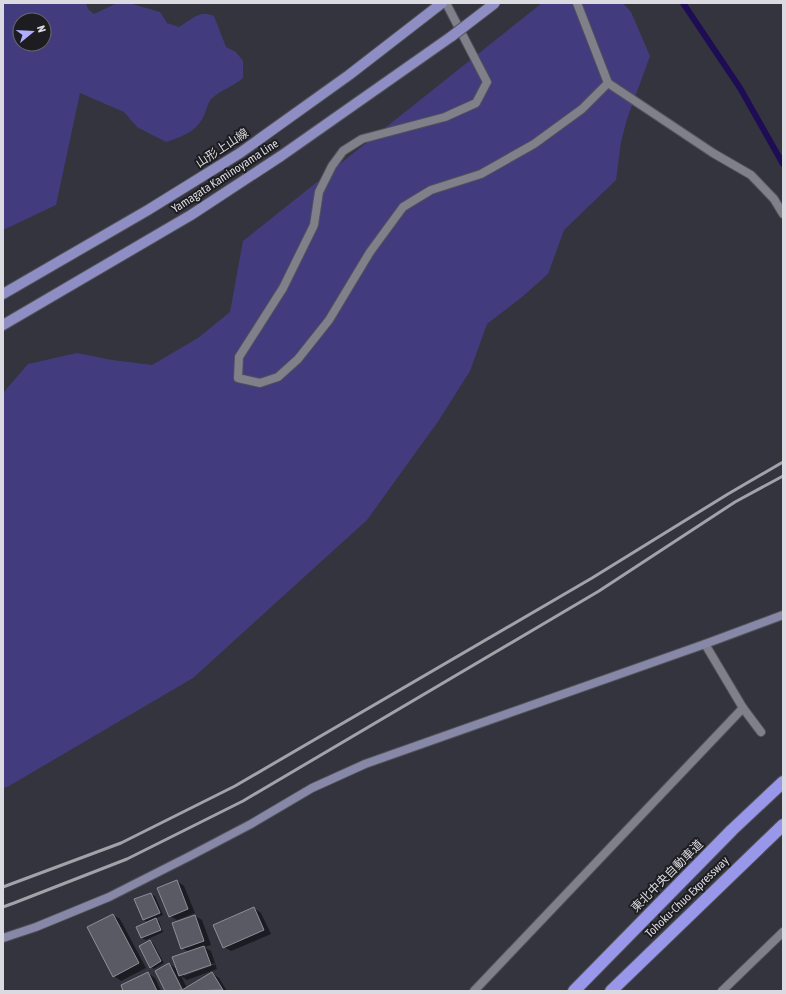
<svg xmlns="http://www.w3.org/2000/svg" width="786" height="994" font-family="'Asap Condensed','Noto Sans JP',sans-serif">
	<style>
		.green { fill: #423c7e; fill-rule: evenodd }
		.shadow { fill: #0007; fill-rule: evenodd }
		.lines { fill: none; stroke-linecap: round; stroke-linejoin: round }
		.stream { stroke: #1e0d54; stroke-width: 6 }
		.building { fill: #5a5a64; stroke: #8f8f9a }
		.lane-casing { stroke: #515159; stroke-width: 10 }
		.secondary-casing { stroke: #515159; stroke-width: 10 }
		.primary-casing { stroke: #515159; stroke-width: 12 }
		.highway-casing { stroke: #515159; stroke-width: 14 }
		.lane { stroke: #7f808a; stroke-width: 8 }
		.secondary { stroke: #8787a7; stroke-width: 8 }
		.primary { stroke: #8f8ec4; stroke-width: 10 }
		.highway { stroke: #9997ea; stroke-width: 12 }
		.rail { stroke: #a2a2a9; stroke-width: 3 }
		.primary-bridge-casing { stroke: #515159; stroke-width: 12; stroke-linecap: butt }
		.primary-bridge { stroke: #8f8ec4; stroke-width: 10 }
		.labels { text-anchor: middle; stroke-width: 4; stroke-linejoin: round; paint-order: stroke }
		.street-label { font-size: 12px; fill: #dadae0; stroke: #1c1c21 }
	</style>
	<rect width="100%" height="100%" fill="#34343e"/>
	<g class="green">
		<path d="M 3,3 L 86,3 L 88,9 L 94,14 L 117,3 L 129,3 L 160,12 L 167,23 L 179,27 C 193,19 198,10 214,16 L 226,47 L 236,52 L 243,61 L 243,78 C 233,87 220,90 211,99 C 207,104 206,113 202,119 C 196,132 178,138 166,142 L 137,127 L 124,112 L 80,93 L 56,205 L 3,230 ZM 20,20 L 44,20 L 44,44 L 20,44 Z"/>
		<polygon points="542,3 623,3 631,12 650,56 627,119 621,142 616,180 564,230 548,274 522,297 487,324 470,371 439,420 367,520 193,678 9,786 3,788 3,393 28,364 77,353 112,360 152,365 198,338 230,312 243,241"/>
	</g>
	<g class="shadow">
		<polygon points="177,881 184,886 195,913 177,920 170,916"/>
		<polygon points="151,894 155,896 163,915 154,919 159,921 163,932 146,940 142,938 138,927 149,923 144,920"/>
		<polygon points="254,908 261,913 271,934 231,951 224,947"/>
		<polygon points="113,915 120,919 146,968 121,981 114,976"/>
		<path d="M 195,916 L 202,920 L 211,945 L 204,947 L 211,951 L 217,969 L 187,980 L 181,976 L 187,988 L 212,973 L 219,978 L 227,991 L 166,991 L 169,964 L 177,969 L 189,952 L 182,948 ZM 215,963 L 216,964 L 184,976 L 184,974 Z"/>
		<polygon points="150,941 153,943 164,963 154,969 151,967"/>
		<polygon points="148,973 155,978 161,991 125,991"/>
	</g>
	<g class="lines">
		<polyline class="stream" points="683,3 740,88 783,164"/>
	</g>
	<g class="building">
		<polygon points="177,880 188,909 169,917 157,888"/>
		<polygon points="151,893 160,913 143,920 134,899"/>
		<polygon points="254,907 264,930 223,948 213,925"/>
		<polygon points="113,914 139,963 113,977 87,927"/>
		<polygon points="195,915 204,941 181,949 172,923"/>
		<polygon points="156,918 161,930 141,938 136,927"/>
		<polygon points="150,940 161,961 150,968 139,946"/>
		<polygon points="204,946 211,965 179,976 172,957"/>
		<polygon points="169,963 182,989 178,991 165,991 155,971"/>
		<polygon points="148,972 157,991 123,991 121,985"/>
		<polygon points="212,972 223,990 182,991 182,990"/>
	</g>
	<g class="lines">
		<g class="lane-casing">
			<g id="lane">
				<polyline points="446,3 487,82 476,103 445,117 362,139 343,151 332,166 319,192 314,225 283,288 239,357 238,378 260,383 278,377 298,359 329,320 370,252 403,207 431,190 481,174 534,144 582,109 608,83"/>
				<polyline points="577,3 608,83 713,153 751,175 774,199 783,214"/>
				<polyline points="705,644 743,708 761,732"/>
				<polyline points="474,991 743,708"/>
				<polyline points="722,991 783,932"/>
			</g>
		</g>
		<g class="secondary-casing">
			<polyline id="secondary" points="3,938 36,927 109,897 190,856 251,824 312,788 365,764 705,644 783,615"/>
		</g>
		<g class="primary-casing">
			<g id="primary">
				<polyline points="3,294 148,210 240,153 349,75 442,3"/>
				<polyline points="3,325 191,215 281,156 452,36"/>
			</g>
		</g>
		<g class="highway-casing">
			<g id="highway">
				<polyline points="574,991 732,830 783,782"/>
				<polyline points="611,991 783,825"/>
			</g>
		</g>
		<use href="#lane" class="lane"/>
		<use href="#secondary" class="secondary"/>
		<use href="#primary" class="primary"/>
		<use href="#highway" class="highway"/>
		<g class="rail">
			<polyline points="3,887 121,843 235,786 592,578 728,494 783,462"/>
			<polyline points="3,907 14,903 127,859 243,801 599,591 735,502 783,476"/>
		</g>
		<g class="primary-bridge-casing">
			<polyline id="primary-bridge" points="452,36 495,3"/>
		</g>
		<use href="#primary-bridge" class="primary-bridge"/>
	</g>
	<g class="labels">
		<g class="street-label">
			<text transform="translate(222 148) rotate(-33)" y="4">山形上山線</text>
			<text transform="translate(225 176) rotate(-33)" y="4">Yamagata Kaminoyama Line</text>
			<text transform="translate(667 876) rotate(-45)" y="4">東北中央自動車道</text>
			<text transform="translate(687 897) rotate(-44)" y="4">Tohoku-Chuo Expressway</text>
		</g>
	</g>
	<rect width="786" height="994" fill="none" stroke="#dadae0" stroke-width="8"/>
	<g transform="translate(32 32) rotate(72)"><circle r="19" fill="#1c1c21" stroke="#68686d"/>
	<path d="M0-3L7 15L0 10L-7 15Z" fill="#afaefa"/>
	<text y="-6" font-size="11" font-weight="bold" text-anchor="middle" fill="#dadae0">N</text>
	</g>
</svg>
